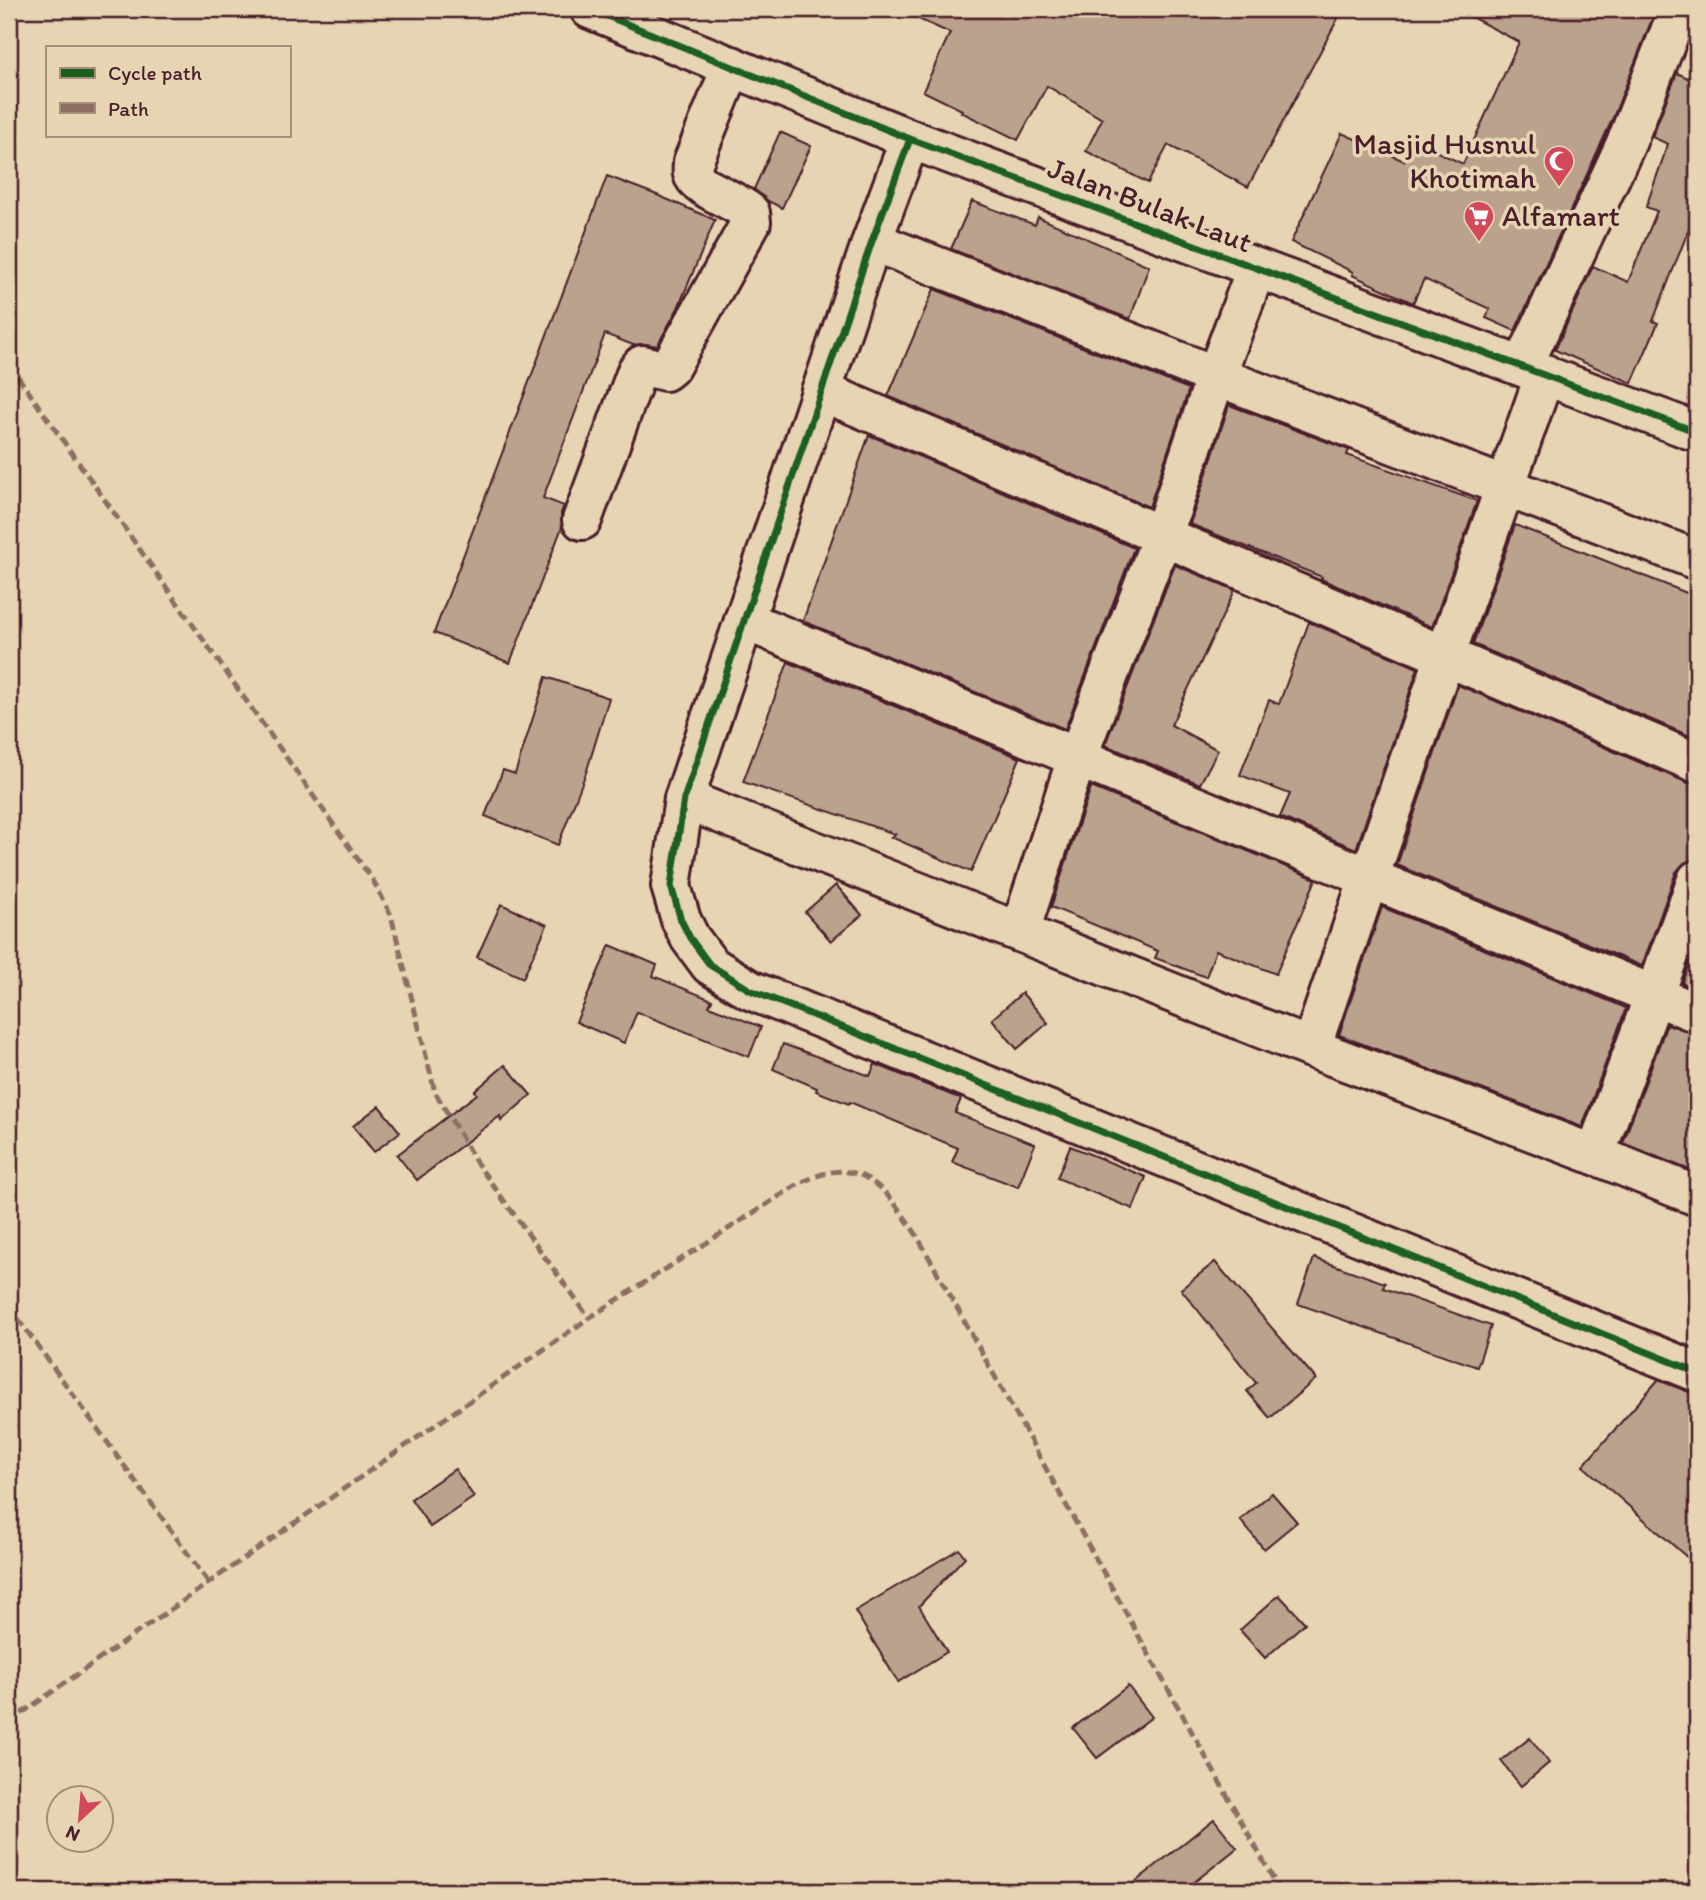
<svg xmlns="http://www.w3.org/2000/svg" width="1706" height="1900" font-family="Itim,sans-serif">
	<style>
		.building { fill: #baa28d; stroke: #4a1f2b; stroke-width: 2 }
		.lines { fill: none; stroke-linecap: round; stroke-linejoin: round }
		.street-casing { stroke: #4a1f2b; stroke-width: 44 }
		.secondary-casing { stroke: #4a1f2b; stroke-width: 44 }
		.street { stroke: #e6d4b2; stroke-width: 38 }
		.secondary { stroke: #e6d4b2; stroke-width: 38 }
		.quiet { stroke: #8d6e63; stroke-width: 5; stroke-dasharray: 10 5; stroke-linecap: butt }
		.cycleway-casing { stroke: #e6d4b2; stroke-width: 11 }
		.cycleway { stroke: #1b5e20; stroke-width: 7 }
		.labels { text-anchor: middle; stroke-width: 7; stroke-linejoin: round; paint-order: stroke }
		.poi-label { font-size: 30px; fill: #4a1f2b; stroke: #e6d4b2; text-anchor: end }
		.street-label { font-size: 30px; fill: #4a1f2b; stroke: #e6d4b2 }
	</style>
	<rect width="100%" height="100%" fill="#e6d4b2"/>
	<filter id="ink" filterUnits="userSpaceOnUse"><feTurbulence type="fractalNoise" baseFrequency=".0143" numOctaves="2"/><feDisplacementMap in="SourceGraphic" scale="14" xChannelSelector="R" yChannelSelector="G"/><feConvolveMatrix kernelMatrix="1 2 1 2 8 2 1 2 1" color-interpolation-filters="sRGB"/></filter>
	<g filter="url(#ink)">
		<g class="building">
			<polygon points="896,9 1343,9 1248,187 1168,145 1148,183 1086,151 1102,119 1047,86 1018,140 961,112 962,110 923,91 950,33"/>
			<polygon points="1456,9 1656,9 1612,120 1515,331 1486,318 1490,309 1424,279 1413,303 1352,275 1353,272 1291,242 1342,133 1404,161 1414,141 1463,164 1519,42"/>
			<polygon points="1677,73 1690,79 1692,73 1697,74 1697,208 1653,321 1658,323 1632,383 1555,350 1593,266 1628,282 1657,211 1646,207 1668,144 1652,137"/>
			<polygon points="780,132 811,146 782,208 768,201 754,189"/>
			<polygon points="607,176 657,195 715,220 678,308 657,346 647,344 633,345 605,334 543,498 564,506 561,513 562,527 510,663 434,633"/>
			<polygon points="972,201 1035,225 1038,217 1149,266 1130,319 951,249"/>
			<polygon points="934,289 1189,389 1149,507 888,396"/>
			<polygon points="1229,405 1349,450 1347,455 1477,501 1432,627 1321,579 1322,577 1190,524"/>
			<polygon points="869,435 1134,548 1065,729 803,621"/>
			<polygon points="1515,525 1697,597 1697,739 1473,644"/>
			<polygon points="1175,565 1235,590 1171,725 1218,750 1200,784 1105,745"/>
			<polygon points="1309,622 1418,668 1356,849 1280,817 1290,794 1240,775 1269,700 1279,704"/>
			<polygon points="788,662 1020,758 971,872 891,837 895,834 743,782"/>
			<polygon points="546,677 609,698 587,770 558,845 485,816 503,770 515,774"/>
			<polygon points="1458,685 1688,783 1697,784 1697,859 1684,863 1676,872 1642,966 1397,865"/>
			<polygon points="1091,787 1316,879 1276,974 1216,950 1206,977 1155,958 1158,951 1051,907"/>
			<polygon points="836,885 862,915 831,941 805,912"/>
			<polygon points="501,904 547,925 523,978 477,957"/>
			<polygon points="1382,907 1626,1008 1582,1127 1339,1035"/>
			<polygon points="1697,942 1697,989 1682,983"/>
			<polygon points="610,945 657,965 653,976 712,1000 709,1006 761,1027 749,1057 637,1012 624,1043 576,1022"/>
			<polygon points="1022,993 1048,1023 1017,1049 992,1019"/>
			<polygon points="1667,1024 1697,1034 1697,1173 1623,1143"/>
			<polygon points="783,1044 870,1076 875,1064 961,1099 955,1113 1035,1144 1018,1187 952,1162 958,1148 850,1102 849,1104 816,1091 817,1088 773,1069"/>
			<polygon points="505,1065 531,1095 501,1121 500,1116 417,1180 397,1155 477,1094 475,1091"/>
			<polygon points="379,1106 400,1132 374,1152 353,1126"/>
			<polygon points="1070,1146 1146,1177 1133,1209 1057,1178"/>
			<polygon points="1314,1258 1385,1283 1383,1288 1491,1326 1477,1367 1298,1304"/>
			<polygon points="1215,1262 1316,1379 1270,1418 1247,1391 1256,1383 1181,1289"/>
			<polygon points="1658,1380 1689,1392 1697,1400 1697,1566 1583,1466"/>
			<polygon points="455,1469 474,1497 430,1527 411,1499"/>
			<polygon points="1272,1493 1297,1522 1264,1549 1240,1520"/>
			<polygon points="959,1549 965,1557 919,1606 947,1652 898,1682 855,1611"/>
			<polygon points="1279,1595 1305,1623 1265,1658 1240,1630"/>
			<polygon points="1128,1686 1152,1717 1097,1758 1073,1728"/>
			<polygon points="1530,1738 1549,1763 1521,1786 1501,1761"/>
			<polygon points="1214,1819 1237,1848 1183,1891 1124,1891"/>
		</g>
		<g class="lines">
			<g class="street-casing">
				<g id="street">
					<polyline points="910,139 872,241 684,799 671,886 681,920 690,938 710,965 750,990 1697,1372"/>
					<polyline points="872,241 1216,376 1697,560"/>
					<polyline points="1523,366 1627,141 1679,9"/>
					<polyline points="821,391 1697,763"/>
					<path d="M 582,520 L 637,371 L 642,365 L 665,371 L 670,367 L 751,222 L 750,213 C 738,201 696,188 693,174 C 692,170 693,166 693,162 L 732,66"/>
					<polyline points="744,620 1697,1013"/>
					<polyline points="684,799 1311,1048 1595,1155 1697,1196"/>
					<polyline points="1020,931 1077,758 1162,537 1216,376 1256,269"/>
					<polyline points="1311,1048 1445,656 1545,374"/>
					<polyline points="1595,1155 1697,880"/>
				</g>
			</g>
			<g class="secondary-casing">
				<polyline id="secondary" points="590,9 910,139 1697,432"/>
			</g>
			<use href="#street" class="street"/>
			<use href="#secondary" class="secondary"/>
			<g class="quiet">
				<polyline points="9,364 374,882 391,915 435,1092 476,1162 589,1318"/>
				<polyline points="9,1306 209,1583"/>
				<path d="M 9,1722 L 589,1318 L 800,1183 C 809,1179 818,1175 827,1173 C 870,1162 895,1203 916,1234 L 1280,1891"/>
			</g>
			<g class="cycleway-casing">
				<g id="cycleway">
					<polyline points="590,9 910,139 1697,432"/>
					<polyline points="910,139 872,241 684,799 671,886 681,920 690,938 710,965 750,990 1697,1372"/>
				</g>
			</g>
			<use href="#cycleway" class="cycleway"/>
		</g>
	</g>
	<defs>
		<g id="mosque-pin" transform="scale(1.575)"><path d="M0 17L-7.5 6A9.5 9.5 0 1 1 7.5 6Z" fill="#d1495b" stroke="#e6d4b2"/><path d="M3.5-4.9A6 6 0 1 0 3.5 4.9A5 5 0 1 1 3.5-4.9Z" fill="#fff"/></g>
		<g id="supermarket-pin" transform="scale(1.575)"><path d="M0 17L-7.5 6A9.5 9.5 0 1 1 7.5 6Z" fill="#d1495b" stroke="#e6d4b2"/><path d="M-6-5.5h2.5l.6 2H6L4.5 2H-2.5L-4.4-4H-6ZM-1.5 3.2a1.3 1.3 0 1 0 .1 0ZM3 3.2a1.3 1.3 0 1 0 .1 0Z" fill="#fff"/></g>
	</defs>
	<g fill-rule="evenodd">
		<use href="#mosque-pin" x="1559" y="161"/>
		<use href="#supermarket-pin" x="1479" y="216"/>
	</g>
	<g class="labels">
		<g class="poi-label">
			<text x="1536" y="154">Masjid Husnul<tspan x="1536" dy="34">Khotimah</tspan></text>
			<text x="1502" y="226" text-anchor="start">Alfamart</text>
		</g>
		<g class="street-label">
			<text transform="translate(1150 205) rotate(21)" y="10">Jalan Bulak Laut</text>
		</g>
	</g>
	<rect width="1706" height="1900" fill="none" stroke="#e6d4b2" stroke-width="35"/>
	<rect x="18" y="18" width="1671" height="1865" fill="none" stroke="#4a1f2b" stroke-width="2.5" filter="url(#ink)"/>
	<rect x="46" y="46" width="245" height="91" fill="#e6d4b2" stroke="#a88c7c" stroke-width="2"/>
	<rect x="60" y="68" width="35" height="10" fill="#1b5e20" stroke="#a88c7c" stroke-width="2"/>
	<text x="108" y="80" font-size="21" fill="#4a1f2b">Cycle path</text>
	<rect x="60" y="103" width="35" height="10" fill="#8d6e63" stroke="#a88c7c" stroke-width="2"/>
	<text x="108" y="116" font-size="21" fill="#4a1f2b">Path</text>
	<g transform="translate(80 1819) rotate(206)"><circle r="33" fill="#e6d4b2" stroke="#a88c7c" stroke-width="2"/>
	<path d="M0-5L12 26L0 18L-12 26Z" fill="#d1495b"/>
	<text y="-10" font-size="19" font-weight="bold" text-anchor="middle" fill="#4a1f2b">N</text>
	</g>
</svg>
